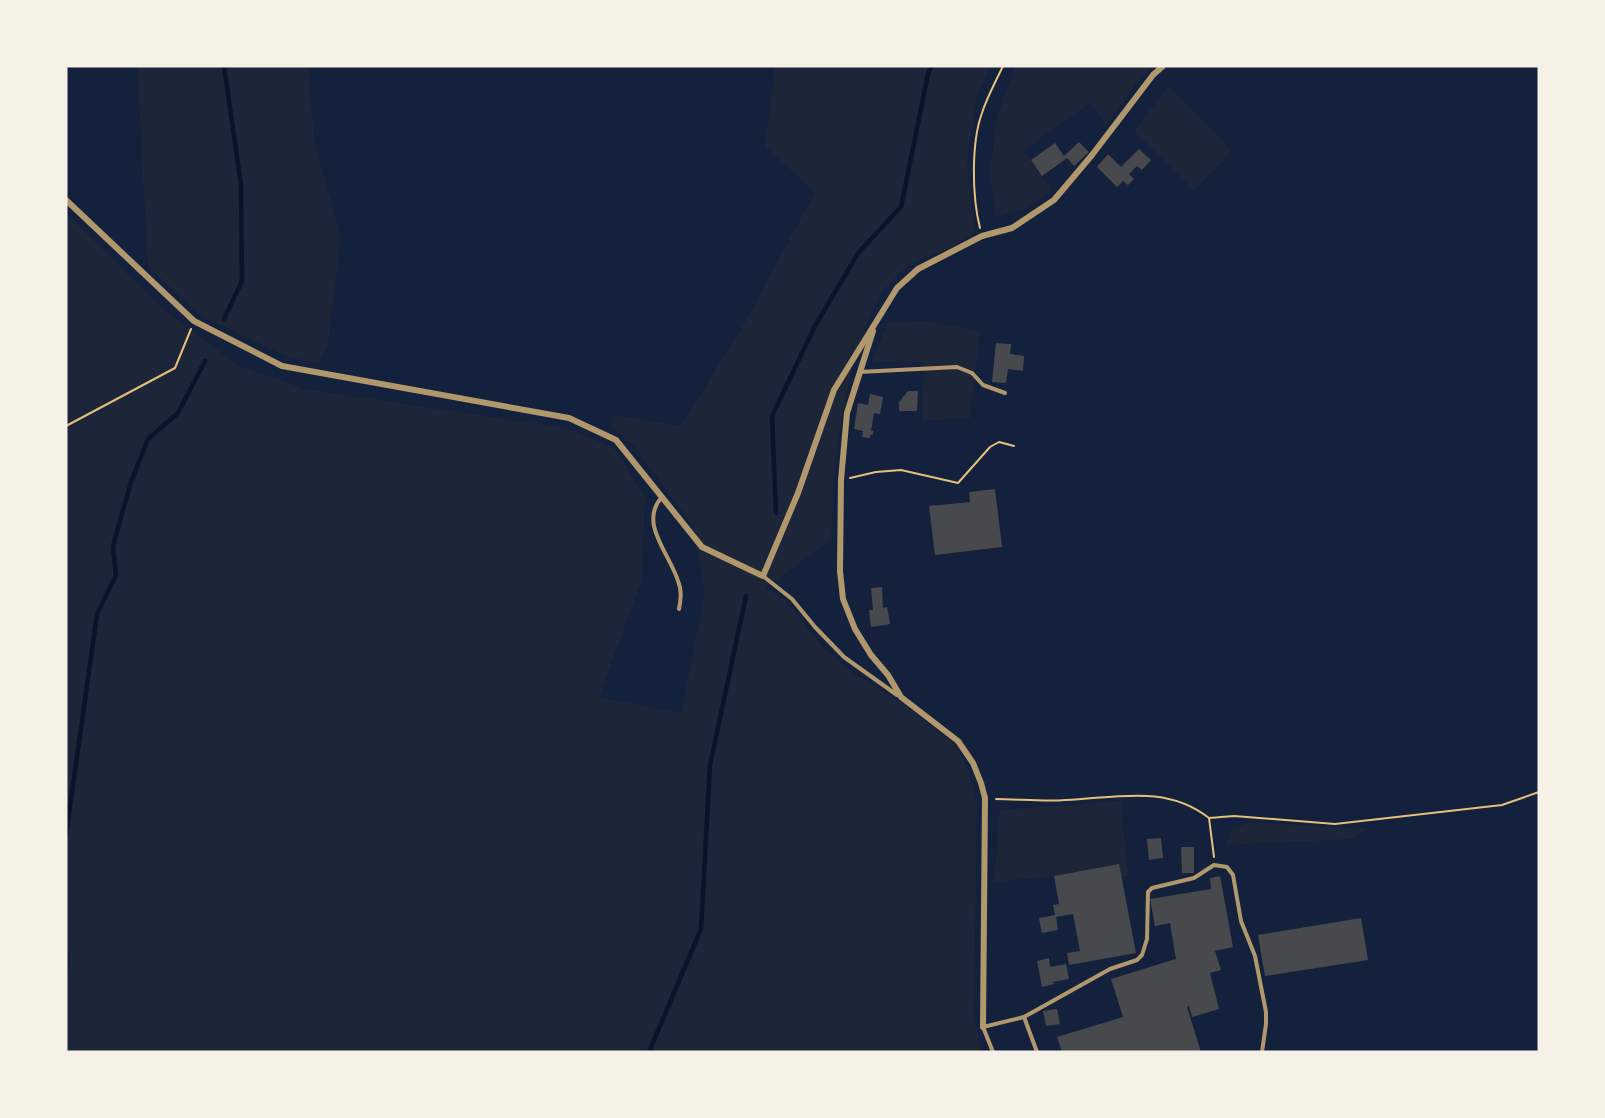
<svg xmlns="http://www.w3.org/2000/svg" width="1605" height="1118" font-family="Lora,serif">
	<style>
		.green { fill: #1d2539 }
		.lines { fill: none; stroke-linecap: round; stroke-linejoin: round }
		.stream { stroke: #0b132b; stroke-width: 4.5 }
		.building { fill: #48494c }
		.path { stroke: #e5c07b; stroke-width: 2 }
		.service { stroke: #b1986c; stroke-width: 4 }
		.minor { stroke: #b1986c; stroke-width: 6 }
	</style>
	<rect width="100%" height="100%" fill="#14213d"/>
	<g class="green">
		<polygon points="137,66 308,66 314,140 341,238 328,344 318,364 286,356 199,315 148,266"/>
		<polygon points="775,66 990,66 977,97 967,160 975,233 947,249 908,265 882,291 869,316 852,368 841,422 834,471 831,540 765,588 785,599 821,645 851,672 902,703 954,744 968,769 977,804 974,1017 982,1052 66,1052 66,988 70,959 66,941 66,213 161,307 237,365 305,389 564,428 613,447 645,496 642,579 599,697 681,713 705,592 693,526 634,446 611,427 612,415 681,426 745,322 815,192 765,146"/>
		<polygon points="1015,66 1154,66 1136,84 1106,126 1090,103 1024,150 1051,190 1029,207 996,217 990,173 997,118"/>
		<polygon points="1169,86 1232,151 1194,190 1134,131"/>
		<polygon points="925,321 980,330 970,418 922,421 924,362 873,361 887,323"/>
		<polygon points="1121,801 1128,876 1121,877 1118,864 1054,876 994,882 1000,810"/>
		<polygon points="1251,822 1369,829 1352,839 1226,845 1231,829"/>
	</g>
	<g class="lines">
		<g class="stream">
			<polyline points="224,66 241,185 242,281 224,319"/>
			<polyline points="776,513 772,416 815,326 858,253 901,207 928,74 932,66"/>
			<polyline points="66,835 97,614 116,575 113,546 131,482 148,439 178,413 205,361"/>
			<polyline points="649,1052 701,929 710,765 746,596"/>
		</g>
	</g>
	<g class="building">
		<polygon points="1079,142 1089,152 1074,166 1067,158 1042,176 1031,160 1055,143 1064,156"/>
		<polygon points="1139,149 1151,160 1142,170 1137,166 1129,174 1134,179 1128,185 1123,181 1117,187 1097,167 1108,154 1121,167"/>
		<polygon points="996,343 1011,344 1010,354 1024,356 1023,371 1008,369 1006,383 992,382"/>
		<polygon points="908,391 918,391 917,411 899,411 899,402"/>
		<polygon points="870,394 883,397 880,414 874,413 871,431 873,431 873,435 870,435 870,438 862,437 863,431 854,429 858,403 868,405"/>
		<polygon points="995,489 1002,547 935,555 929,506 970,502 969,492"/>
		<polygon points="882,587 883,608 887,607 890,624 871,627 869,610 873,610 871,588"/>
		<polygon points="1161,838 1163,858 1149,860 1147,839"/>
		<polygon points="1181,847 1194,847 1194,873 1182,873"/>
		<polygon points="1119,864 1136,953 1069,965 1067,953 1080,951 1073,914 1056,917 1058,930 1042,933 1039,918 1055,915 1053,905 1059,904 1054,876"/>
		<polygon points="1220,876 1233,947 1215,951 1221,970 1210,973 1219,1009 1192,1017 1189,1006 1187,1007 1201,1052 1062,1052 1057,1037 1123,1017 1111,979 1176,959 1170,923 1155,926 1150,899 1211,889 1210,878"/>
		<polygon points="1361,918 1368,960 1265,976 1258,935"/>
		<polygon points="1049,958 1050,967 1066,964 1069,979 1053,982 1054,984 1042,987 1037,961"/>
		<polygon points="1057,1009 1060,1024 1046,1026 1043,1011"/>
	</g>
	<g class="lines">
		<g class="path">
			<path d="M 980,228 C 972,197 971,143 982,113 C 987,97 996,81 1003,66"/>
			<polyline points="66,426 175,368 191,329"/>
			<polyline points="850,478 876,472 901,470 958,483 990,447 999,442 1014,446"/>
			<path d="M 996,799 C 1019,799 1043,802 1066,800 C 1116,798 1166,784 1209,818 L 1234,816 L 1335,824 L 1502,805 L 1539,792"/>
			<polyline points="1209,818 1214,857"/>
		</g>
		<g class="service">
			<polyline points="859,372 957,367 972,373 983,385 1005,393"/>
			<path d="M 662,497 C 638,523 670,554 678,581 C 682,590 681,600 679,609"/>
			<polyline points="763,576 792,599 815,627 844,657 897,695"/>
			<polyline points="1024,1017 1037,1052"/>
			<polyline points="993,1052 983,1027 1024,1017 1110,969 1137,960 1142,955 1147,939 1148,892 1152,888 1194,878 1214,865 1227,867 1233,875 1241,921 1255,956 1266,1012 1266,1024 1262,1052"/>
		</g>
		<g class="minor">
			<polyline points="66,200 194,321 282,366 569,418 616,440 702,547 763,576 798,493 834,390 897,288 918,269 982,236 1012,228 1054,200 1092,155 1153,75 1163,66"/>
			<polyline points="873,331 847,413 841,480 840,571 843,599 855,629 871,655 888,675 901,697 958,741 973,763 981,783 985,798 983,1027"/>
		</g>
	</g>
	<rect width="1605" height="1118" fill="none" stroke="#f6f1e7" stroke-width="135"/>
</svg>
